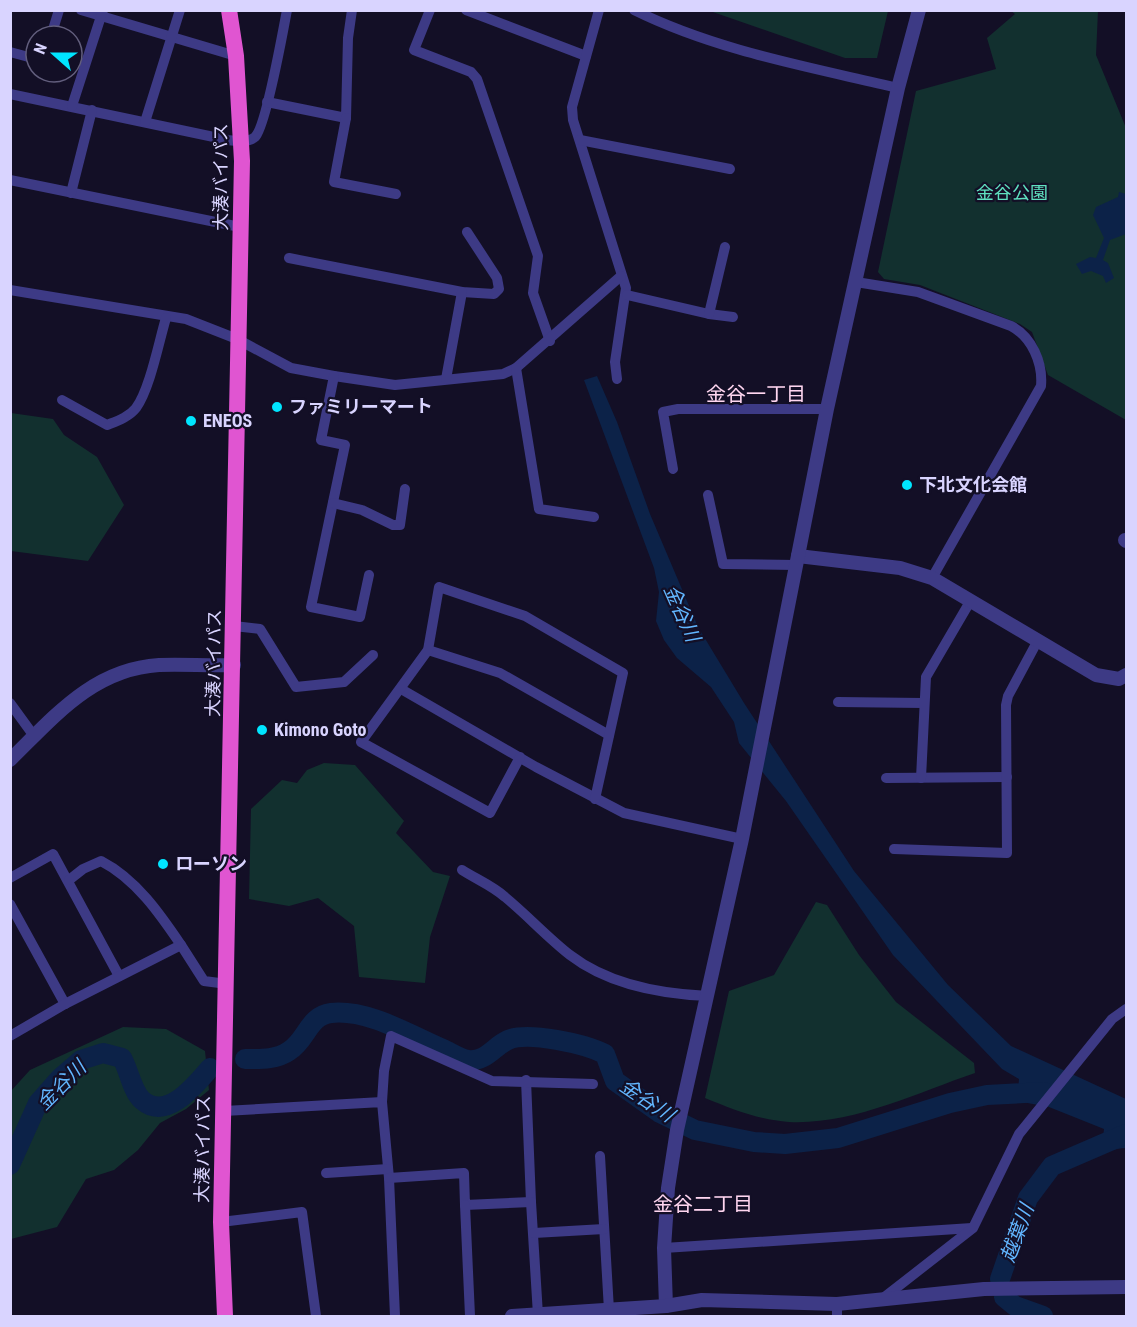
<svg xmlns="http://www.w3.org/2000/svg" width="1137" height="1327" font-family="'Roboto Condensed','Noto Sans JP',sans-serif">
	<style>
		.green { fill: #12302f }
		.water { fill: #0c2248 }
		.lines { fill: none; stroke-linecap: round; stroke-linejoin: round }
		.river { stroke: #0c2248; stroke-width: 20 }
		.minor { stroke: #3d3a85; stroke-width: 10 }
		.tertiary { stroke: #3d3a85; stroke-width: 14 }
		.trunk { stroke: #e055d1; stroke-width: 16 }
		.poi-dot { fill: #00e5ff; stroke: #130f26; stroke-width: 2 }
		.labels { text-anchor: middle; stroke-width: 4.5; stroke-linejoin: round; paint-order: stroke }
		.street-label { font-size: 18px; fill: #d9d4ff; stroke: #130f26 }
		.park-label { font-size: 18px; fill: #5fe0c0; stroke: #130f26 }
		.poi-label { font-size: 18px; font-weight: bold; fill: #d9d4ff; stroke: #130f26; text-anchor: start }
		.neighbourhood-label { font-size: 20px; fill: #ffd6f0; stroke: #130f26 }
		.water-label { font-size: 20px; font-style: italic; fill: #62b6ff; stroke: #130f26 }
	</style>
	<rect width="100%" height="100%" fill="#130f26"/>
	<g class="green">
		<polygon points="710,11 888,10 888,11 877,58 845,58"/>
		<polygon points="1011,11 1098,11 1096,55 1126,128 1126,420 1048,375 1032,332 1020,324 920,285 884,279 878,272 916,91 996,69 987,38 1015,14"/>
		<polygon points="11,413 53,419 64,435 97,457 124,505 88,561 11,551"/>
		<polygon points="324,763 355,765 404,821 396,833 433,872 450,876 430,937 425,983 359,977 354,926 318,898 289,906 249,899 251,809 282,780 297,783 307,770"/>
		<path d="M 816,902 L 827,905 L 859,955 L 896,1002 L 974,1063 L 975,1073 C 916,1093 852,1125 789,1122 C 759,1120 732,1109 705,1098 L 729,991 L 774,975 Z"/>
		<polygon points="123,1027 166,1029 205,1051 209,1090 186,1109 160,1123 138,1150 114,1170 86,1179 57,1227 11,1239 11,1091 30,1070"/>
	</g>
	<g class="water">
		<polygon points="1119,192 1126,194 1126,234 1110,240 1103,260 1108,263 1114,278 1106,283 1103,276 1091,271 1082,274 1076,264 1090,257 1096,258 1104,238 1093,215 1096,207 1118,197"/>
		<path d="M 597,376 L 617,422 L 650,514 L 698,627 L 744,703 L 854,871 L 948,985 L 1011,1046 L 1126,1099 L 1126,1148 C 1102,1149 1069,1168 1052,1166 L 1061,1155 L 1103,1138 L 1104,1129 L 1049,1107 L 1017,1101 L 1019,1079 L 1002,1069 L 893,955 L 786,801 L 739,743 L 734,722 L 711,687 L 677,658 L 664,640 L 656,621 L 659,592 L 654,568 L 584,380 Z"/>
	</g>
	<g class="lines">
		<g class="river">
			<path d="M 245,1059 C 260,1059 276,1060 289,1051 C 307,1040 308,1016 331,1013 C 368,1009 410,1035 443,1049 C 450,1052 460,1059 468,1060 C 486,1062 494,1046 508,1040 C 528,1031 585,1044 605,1054 L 615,1081 L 660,1113 L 695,1130 L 754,1142 L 785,1144 L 838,1138 L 950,1103 L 987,1095 L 1044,1092"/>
			<path d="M 10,1165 L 38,1103 L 60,1078 L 81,1060 L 103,1053 L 122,1058 C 129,1070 132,1091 142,1100 C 167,1122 196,1084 210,1068"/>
			<polyline points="1000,1279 1028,1198 1052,1166 1126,1134"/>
			<polyline points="1004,1297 1015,1306 1043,1316"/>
		</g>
		<g class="minor">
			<polyline points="81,10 236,56"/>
			<polyline points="430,10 414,50 471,72 477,79 538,256 533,293 550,341"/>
			<polyline points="466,10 586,56"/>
			<polyline points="599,10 572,107 573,120 626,288 615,362 617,379"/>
			<path d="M 634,10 C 717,51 810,67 898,88"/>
			<polyline points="51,36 59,10"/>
			<polyline points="10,52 36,59"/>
			<path d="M 10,94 L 228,140 C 236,141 248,143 255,137 C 266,127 283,31 287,10"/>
			<polyline points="267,102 346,118 348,38 352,10"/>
			<polyline points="72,106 103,10"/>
			<polyline points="346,118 334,182 396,194"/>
			<polyline points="145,122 180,10"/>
			<polyline points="580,140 730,169"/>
			<polyline points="10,180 240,227"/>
			<polyline points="71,193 92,110"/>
			<polyline points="289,258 462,292 494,294 499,289 497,278 467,232"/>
			<path d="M 856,282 L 918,292 L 1011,326 C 1032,337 1043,363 1041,386 L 932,578"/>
			<polyline points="10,290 186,319 237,339 291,368 334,376 395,385 503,374 516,368 621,276"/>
			<polyline points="627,295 709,314 733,317"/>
			<polyline points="709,314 725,247"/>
			<polyline points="516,368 539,509 594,517"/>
			<polyline points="334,376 321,440 345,445 311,607 360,617 369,575"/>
			<polyline points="446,379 462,292"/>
			<path d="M 62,400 L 107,425 C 117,421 129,417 136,408 C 150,389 159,341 166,318"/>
			<polyline points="673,469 663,412 678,409 827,409"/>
			<polyline points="708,495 723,564 796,565"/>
			<polyline points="333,503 362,510 393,525 400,525 405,489"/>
			<polyline points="234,626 260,629 296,687 344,682 373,655"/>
			<polyline points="428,650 500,673 609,735"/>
			<polyline points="401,689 536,767 624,813 742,839"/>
			<polyline points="838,702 923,703"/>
			<polyline points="10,703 34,736"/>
			<polyline points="520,757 490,813 361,742 428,650 439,587 525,616 623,673 595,799"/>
			<polyline points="886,778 1007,777"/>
			<polyline points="921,778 926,677 971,600"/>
			<polyline points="894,849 1007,853 1006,705 1008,696 1037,642"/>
			<path d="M 462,870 C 476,879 493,886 505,897 C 527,915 547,937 570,955 C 609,985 661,994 708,996"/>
			<polyline points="10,878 53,854 119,976"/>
			<path d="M 69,880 L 83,869 L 101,861 C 136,879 160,914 181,945"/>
			<polyline points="10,904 65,1004"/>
			<polyline points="10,1036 65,1004 181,945 204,981 227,984"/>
			<polyline points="526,1080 531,1202"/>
			<polyline points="382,1102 384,1071 391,1036 492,1081 593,1084"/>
			<polyline points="224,1111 382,1102 389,1178 395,1316"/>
			<polyline points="600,1156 609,1310"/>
			<polyline points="326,1173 388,1169"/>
			<polyline points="389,1178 464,1173 465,1205 531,1202 538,1315"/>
			<polyline points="465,1205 470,1316"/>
			<polyline points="221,1222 302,1212 316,1316"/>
			<polyline points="534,1233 604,1229"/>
			<polyline points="664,1248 972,1228"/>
			<polyline points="882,1299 973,1228 1019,1134 1112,1019 1126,1009"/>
			<polyline points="837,1304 837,1316"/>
		</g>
		<g class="tertiary">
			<polyline points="1125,540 1126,541"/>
			<polyline points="798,556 900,568 932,578 1096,675 1119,679 1126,675"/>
			<path d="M 10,760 C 54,717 93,669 159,665 C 184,664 209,666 234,665"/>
			<polyline points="666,1306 664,1248 668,1188 677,1130 742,839 827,409 898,88 919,10"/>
			<polyline points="512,1316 666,1306 702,1300 837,1304 984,1289 1126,1287"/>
		</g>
		<polyline class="trunk" points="225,1316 221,1222 242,161 236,56 229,10"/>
	</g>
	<g class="poi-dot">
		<circle cx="277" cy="407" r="6"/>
		<circle cx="191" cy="421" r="6"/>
		<circle cx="907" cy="485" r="6"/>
		<circle cx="262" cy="730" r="6"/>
		<circle cx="163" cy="864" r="6"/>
	</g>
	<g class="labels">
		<g class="street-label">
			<text transform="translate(221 177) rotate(-90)" y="6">大湊バイパス</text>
			<text transform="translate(214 663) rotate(-89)" y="6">大湊バイパス</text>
			<text transform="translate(203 1149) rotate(-89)" y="6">大湊バイパス</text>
		</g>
		<g class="park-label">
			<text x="1012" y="199">金谷公園</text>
		</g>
		<g class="poi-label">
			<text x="289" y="413">ファミリーマート</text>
			<text x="203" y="427">ENEOS</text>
			<text x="919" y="491">下北文化会館</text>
			<text x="274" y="736">Kimono Goto</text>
			<text x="175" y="870">ローソン</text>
		</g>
		<g class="neighbourhood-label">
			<text x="756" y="401">金谷一丁目</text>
			<text x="703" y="1211">金谷二丁目</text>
		</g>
		<g class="water-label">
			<text transform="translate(682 613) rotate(66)" y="7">金谷川</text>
			<text transform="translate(61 1085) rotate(-45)" y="7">金谷川</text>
			<text transform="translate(647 1100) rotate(34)" y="7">金谷川</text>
			<text transform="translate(1017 1233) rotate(-70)" y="7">越葉川</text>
		</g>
	</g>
	<rect width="1137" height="1327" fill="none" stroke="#d9d4ff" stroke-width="24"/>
	<g transform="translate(54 54) rotate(291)"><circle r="28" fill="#130f26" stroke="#625e7d" stroke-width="1.5"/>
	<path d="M0-4.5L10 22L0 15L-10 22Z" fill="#00e5ff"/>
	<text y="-9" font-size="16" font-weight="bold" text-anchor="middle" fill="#d9d4ff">N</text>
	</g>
</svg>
